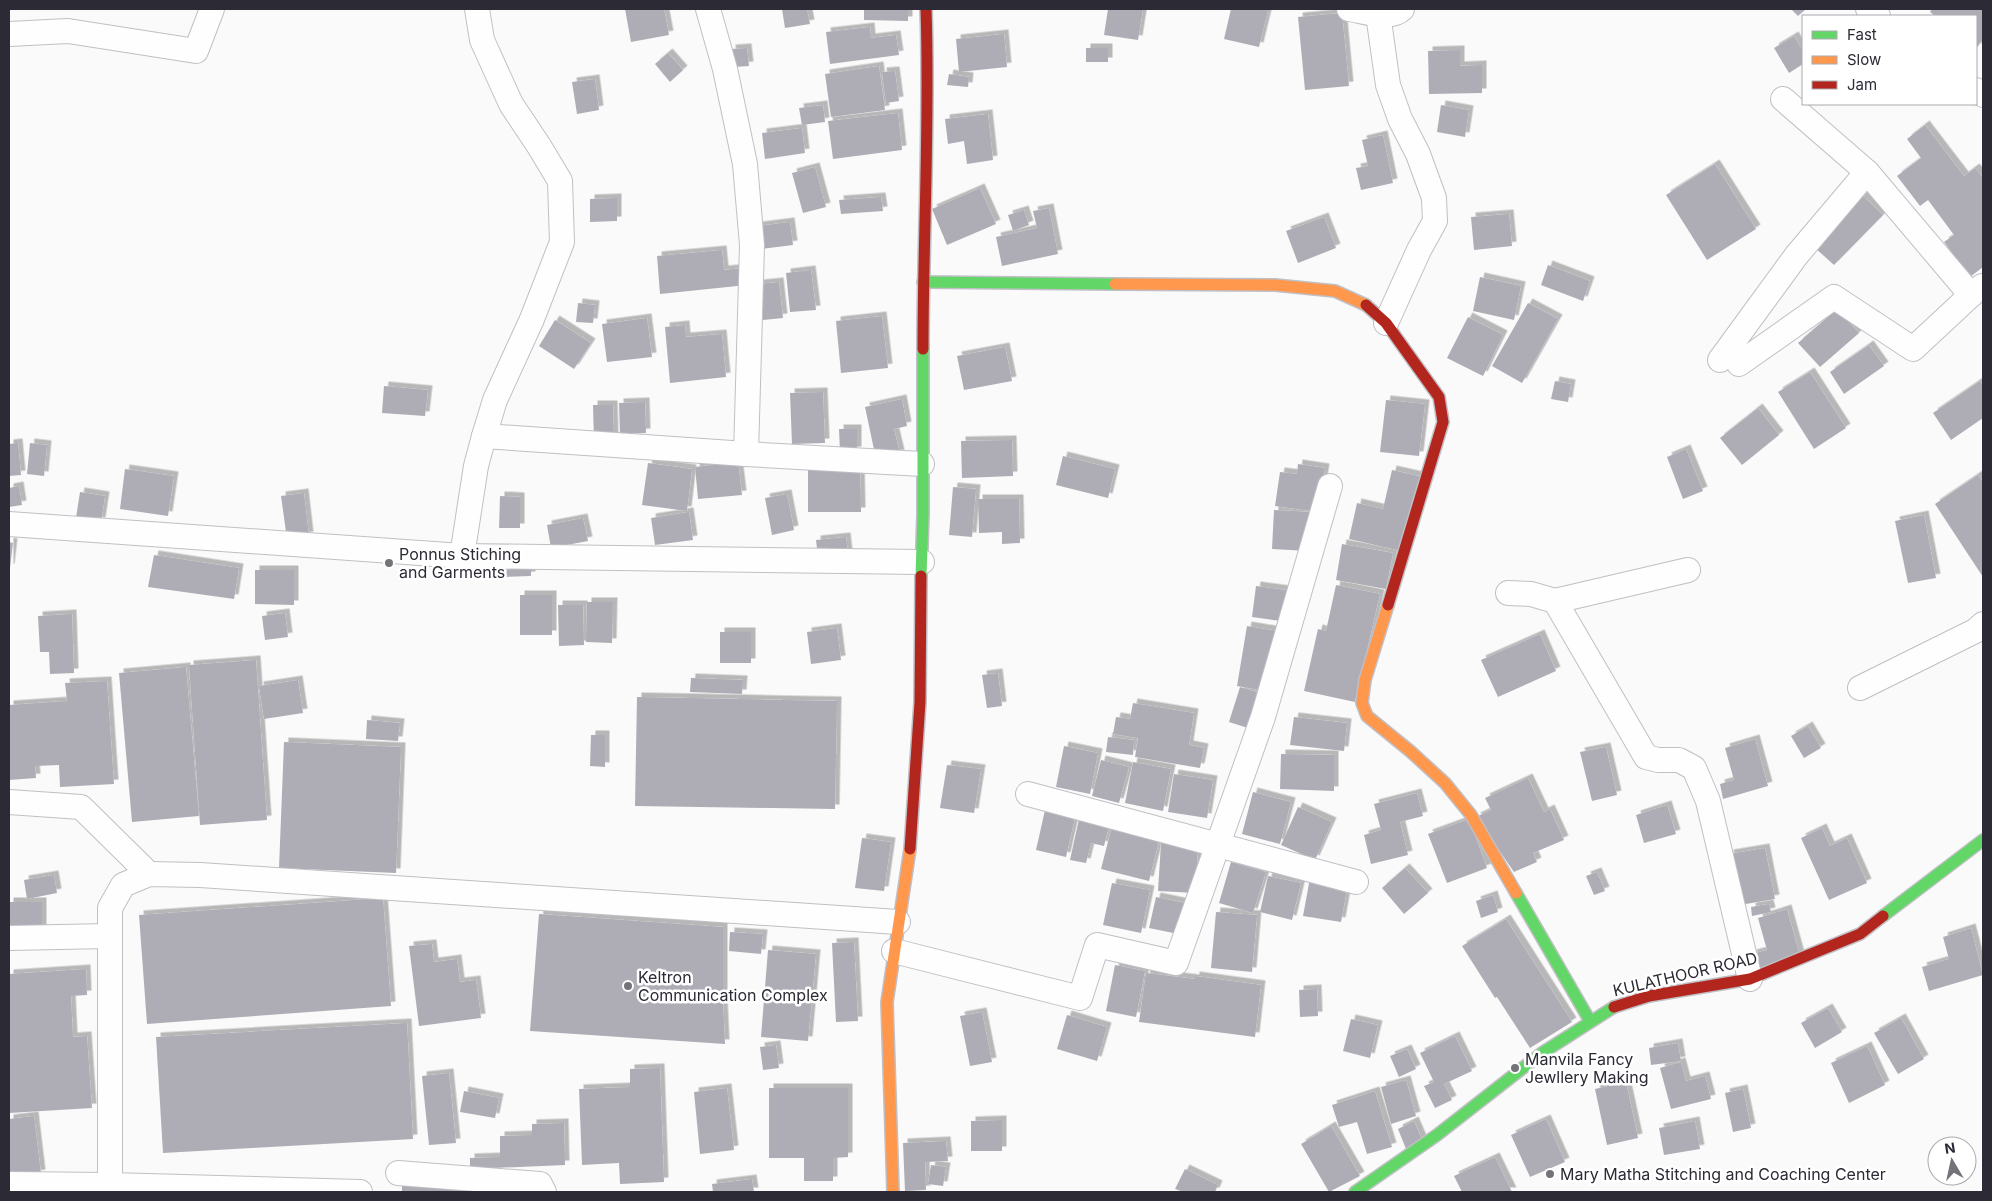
<svg xmlns="http://www.w3.org/2000/svg" width="1992" height="1201" font-family="Inter,sans-serif">
	<style>
		.building { fill: #aeadb6; filter: url(#shadow) }
		.lines { fill: none; stroke-linecap: round; stroke-linejoin: round }
		.street-casing { stroke: #c0bfc5; stroke-width: 26 }
		.fast-casing { stroke: #c0bfc5; stroke-width: 14 }
		.slow-casing { stroke: #c0bfc5; stroke-width: 14 }
		.jam-casing { stroke: #c0bfc5; stroke-width: 14 }
		.street { stroke: #fefefe; stroke-width: 24 }
		.fast { stroke: #63d668; stroke-width: 11 }
		.slow { stroke: #ff974d; stroke-width: 11 }
		.jam { stroke: #b3261e; stroke-width: 11 }
		.poi-dot { fill: #73737a; stroke: #fff; stroke-width: 2 }
		.labels { text-anchor: middle; stroke-width: 5; stroke-linejoin: round; paint-order: stroke }
		.poi-label { font-size: 16px; fill: #2b2a35; stroke: #fff; text-anchor: start }
		.street-label { font-size: 16px; fill: #2b2a35; stroke: #fff }
	</style>
	<defs>
		<filter id="shadow"><feDropShadow dx="4.5" dy="-4.5" stdDeviation="0" flood-color="#0004"/></filter>
	</defs>
	<rect width="100%" height="100%" fill="#fafafa"/>
	<g class="building">
		<polygon points="625,9 664,9 669,35 631,42"/>
		<polygon points="782,9 807,9 810,24 785,28"/>
		<polygon points="864,9 908,9 908,21 864,20"/>
		<polygon points="1108,9 1143,9 1138,40 1104,35"/>
		<polygon points="1231,9 1268,10 1259,47 1224,39"/>
		<polygon points="1791,9 1806,9 1798,16"/>
		<polygon points="1932,9 1983,9 1983,39 1976,49 1976,16 1935,16 1930,12"/>
		<polygon points="1342,13 1349,86 1305,90 1298,17"/>
		<polygon points="870,27 871,38 896,35 899,55 830,64 826,32"/>
		<polygon points="1004,34 1007,67 959,72 956,39"/>
		<polygon points="1794,36 1803,51 1803,64 1789,73 1774,48"/>
		<polygon points="747,48 749,66 733,67 731,49"/>
		<rect x="1086" y="48" width="22" height="14"/>
		<polygon points="1460,50 1460,66 1482,65 1482,93 1429,94 1428,51"/>
		<polygon points="668,53 683,70 670,82 655,64"/>
		<polygon points="879,66 885,110 831,117 825,74"/>
		<polygon points="895,71 899,101 886,103 882,72"/>
		<polygon points="949,74 969,77 968,87 947,85"/>
		<polygon points="595,79 599,110 577,114 572,82"/>
		<polygon points="823,105 825,122 802,125 799,108"/>
		<polygon points="1441,105 1469,110 1465,137 1437,132"/>
		<polygon points="898,113 902,150 833,159 828,121"/>
		<polygon points="988,114 993,160 967,164 964,141 948,144 945,119"/>
		<polygon points="1925,125 1964,176 1975,168 1983,178 1983,267 1970,277 1944,242 1954,235 1928,200 1920,206 1897,176 1921,158 1907,139"/>
		<polygon points="802,128 805,153 765,159 762,133"/>
		<polygon points="1383,135 1393,183 1361,190 1356,168 1368,166 1362,140"/>
		<polygon points="1715,164 1756,229 1707,260 1666,195"/>
		<polygon points="815,167 826,207 803,213 792,173"/>
		<polygon points="980,188 996,224 947,245 932,209"/>
		<polygon points="1863,196 1883,215 1834,265 1814,247"/>
		<polygon points="881,197 883,211 841,214 839,200"/>
		<polygon points="617,198 617,221 590,222 590,199"/>
		<polygon points="1049,208 1058,254 1002,266 996,237 1037,228 1033,211"/>
		<polygon points="1024,210 1029,225 1013,231 1008,215"/>
		<polygon points="1509,214 1512,246 1474,250 1471,217"/>
		<polygon points="1324,217 1336,248 1298,263 1286,231"/>
		<polygon points="790,222 793,245 761,249 758,226"/>
		<polygon points="722,250 724,270 745,268 747,285 660,294 657,256"/>
		<polygon points="1548,265 1590,281 1583,301 1541,285"/>
		<polygon points="811,270 816,310 790,312 786,273"/>
		<polygon points="1480,277 1521,286 1514,320 1473,311"/>
		<polygon points="779,282 783,318 763,320 759,284"/>
		<polygon points="578,303 595,305 593,323 576,322"/>
		<polygon points="1528,303 1558,319 1522,383 1492,366"/>
		<polygon points="1837,309 1859,333 1820,367 1798,343"/>
		<polygon points="882,316 888,368 841,373 836,321"/>
		<polygon points="1468,317 1503,335 1483,376 1447,358"/>
		<polygon points="647,318 652,357 607,362 602,324"/>
		<polygon points="555,320 591,343 574,369 539,346"/>
		<polygon points="685,325 686,337 722,334 726,377 670,383 665,327"/>
		<polygon points="1869,345 1884,366 1844,394 1830,372"/>
		<polygon points="1005,347 1012,381 964,390 957,356"/>
		<polygon points="1810,372 1846,428 1814,449 1778,392"/>
		<polygon points="1555,381 1571,384 1568,402 1551,399"/>
		<polygon points="1980,381 1983,386 1983,418 1951,440 1933,413"/>
		<polygon points="384,386 428,390 425,416 382,413"/>
		<polygon points="823,392 825,443 792,444 790,393"/>
		<polygon points="902,399 907,426 894,429 900,454 876,459 865,407"/>
		<polygon points="1386,400 1425,404 1419,456 1380,452"/>
		<polygon points="645,402 646,433 620,434 619,403"/>
		<polygon points="593,405 613,405 614,440 594,441"/>
		<polygon points="1758,408 1779,435 1742,465 1720,438"/>
		<polygon points="839,429 857,429 857,451 840,452"/>
		<polygon points="1012,440 1013,476 962,478 961,441"/>
		<polygon points="18,443 21,475 9,476 9,444"/>
		<polygon points="30,443 47,445 44,476 27,474"/>
		<polygon points="1686,449 1703,491 1683,499 1667,457"/>
		<polygon points="1063,456 1115,469 1108,498 1056,485"/>
		<polygon points="738,462 742,495 698,499 695,467"/>
		<polygon points="648,463 692,469 687,511 642,505"/>
		<polygon points="1298,464 1325,468 1318,512 1275,506 1280,472 1297,474"/>
		<polygon points="808,466 860,466 861,512 808,512"/>
		<polygon points="125,469 174,476 168,516 120,509"/>
		<polygon points="1392,470 1423,477 1406,552 1349,539 1357,503 1383,509"/>
		<polygon points="1978,475 1983,482 1983,577 1935,504"/>
		<polygon points="19,486 22,505 9,507 9,488"/>
		<polygon points="953,487 976,489 972,537 949,535"/>
		<polygon points="80,492 105,496 101,522 76,518"/>
		<polygon points="304,493 309,536 287,539 281,496"/>
		<polygon points="787,494 794,530 772,535 765,498"/>
		<polygon points="500,496 520,497 520,528 499,528"/>
		<polygon points="978,499 1019,499 1020,543 1002,544 1002,532 979,533"/>
		<polygon points="1274,510 1312,512 1309,551 1272,549"/>
		<polygon points="689,512 693,540 655,545 651,518"/>
		<polygon points="1924,515 1936,578 1908,583 1895,521"/>
		<polygon points="583,518 588,541 551,548 547,525"/>
		<polygon points="846,537 849,562 819,566 816,540"/>
		<polygon points="9,542 13,543 10,568 9,568"/>
		<polygon points="1342,544 1393,553 1386,589 1336,580"/>
		<polygon points="154,555 239,568 234,599 148,587"/>
		<polygon points="531,558 531,576 502,577 502,559"/>
		<polygon points="255,570 294,570 294,605 255,604"/>
		<polygon points="1336,585 1380,594 1355,702 1304,691 1318,629 1326,631"/>
		<polygon points="1256,586 1300,592 1295,623 1252,617"/>
		<rect x="520" y="595" width="32" height="40"/>
		<polygon points="587,602 613,602 612,643 586,642"/>
		<polygon points="558,605 583,605 584,645 559,646"/>
		<polygon points="285,613 288,637 265,640 262,616"/>
		<polygon points="72,614 74,673 50,674 49,652 40,652 38,616"/>
		<polygon points="1247,626 1289,633 1278,693 1237,686"/>
		<polygon points="837,628 841,660 811,664 807,632"/>
		<rect x="720" y="632" width="31" height="31"/>
		<polygon points="1540,634 1556,671 1498,697 1481,660"/>
		<polygon points="256,660 267,820 200,825 189,665"/>
		<polygon points="186,667 199,816 132,822 119,673"/>
		<polygon points="998,673 1002,706 987,708 982,675"/>
		<polygon points="691,678 743,680 742,694 690,692"/>
		<polygon points="298,680 303,713 264,719 259,686"/>
		<polygon points="107,681 114,784 60,787 59,765 35,766 36,778 9,780 9,705 67,701 65,683"/>
		<polygon points="1240,687 1260,693 1248,728 1229,722"/>
		<polygon points="637,697 837,701 835,809 635,806"/>
		<polygon points="1133,703 1194,713 1189,745 1204,748 1200,768 1135,757 1138,738 1113,734 1116,717 1130,719"/>
		<polygon points="1294,717 1347,723 1344,751 1290,745"/>
		<polygon points="367,720 400,723 398,741 366,739"/>
		<polygon points="1808,726 1821,748 1804,758 1791,736"/>
		<polygon points="591,735 605,735 605,767 590,766"/>
		<polygon points="1108,737 1134,740 1133,755 1106,752"/>
		<polygon points="1755,739 1768,786 1723,799 1720,784 1734,780 1725,748"/>
		<polygon points="284,742 401,747 396,873 279,868"/>
		<polygon points="1064,746 1098,753 1090,794 1056,787"/>
		<polygon points="1606,747 1617,795 1592,801 1580,752"/>
		<polygon points="1281,754 1334,755 1334,791 1280,789"/>
		<polygon points="1101,760 1129,767 1119,803 1092,796"/>
		<polygon points="1133,762 1171,769 1163,811 1125,803"/>
		<polygon points="947,765 981,769 974,813 940,808"/>
		<polygon points="1174,774 1213,780 1207,818 1168,812"/>
		<polygon points="1528,778 1544,812 1550,809 1564,840 1533,853 1537,862 1514,872 1476,817 1491,810 1485,798"/>
		<polygon points="1253,792 1291,802 1280,844 1242,834"/>
		<polygon points="1417,793 1423,816 1400,822 1408,855 1371,864 1364,835 1381,830 1374,804"/>
		<polygon points="1667,805 1676,834 1644,843 1636,815"/>
		<polygon points="1298,807 1332,822 1315,860 1281,845"/>
		<polygon points="1045,810 1075,817 1066,857 1036,850"/>
		<polygon points="1079,819 1109,826 1104,846 1091,843 1086,863 1070,860"/>
		<polygon points="1469,819 1487,868 1447,883 1428,834"/>
		<polygon points="1112,826 1160,837 1149,881 1101,869"/>
		<polygon points="1822,828 1830,846 1847,838 1867,883 1829,900 1801,838"/>
		<polygon points="862,838 891,842 884,891 855,888"/>
		<polygon points="1161,843 1198,846 1195,893 1158,891"/>
		<polygon points="1765,848 1775,899 1740,905 1729,854"/>
		<polygon points="1231,862 1266,872 1253,913 1219,903"/>
		<polygon points="1405,868 1428,893 1404,914 1382,888"/>
		<polygon points="1597,872 1605,891 1594,895 1586,876"/>
		<polygon points="54,875 57,893 27,899 24,880"/>
		<polygon points="1268,876 1301,883 1292,920 1260,912"/>
		<polygon points="1310,878 1348,884 1341,922 1303,916"/>
		<polygon points="1112,883 1150,890 1141,933 1103,925"/>
		<polygon points="1493,895 1498,912 1481,918 1476,901"/>
		<polygon points="1156,897 1190,904 1183,935 1149,928"/>
		<polygon points="383,898 391,1006 147,1024 139,915"/>
		<polygon points="9,902 42,902 42,936 9,937"/>
		<polygon points="1769,904 1771,912 1752,916 1751,907"/>
		<polygon points="1787,909 1800,956 1756,969 1752,954 1767,950 1758,918"/>
		<polygon points="1216,912 1257,915 1252,972 1211,968"/>
		<polygon points="539,914 723,927 723,1001 725,1044 530,1031"/>
		<polygon points="1506,919 1572,1022 1530,1048 1497,997 1495,998 1462,946"/>
		<polygon points="1971,928 1983,975 1929,991 1922,967 1949,959 1943,937"/>
		<polygon points="730,932 763,934 761,954 729,951"/>
		<polygon points="854,942 858,1021 836,1022 832,943"/>
		<polygon points="432,944 434,962 457,959 460,982 476,980 481,1018 419,1026 409,946"/>
		<polygon points="768,950 816,954 808,1041 761,1037"/>
		<polygon points="1115,965 1145,971 1136,1017 1106,1011"/>
		<polygon points="86,969 87,995 71,996 73,1037 87,1036 92,1108 9,1113 9,974"/>
		<polygon points="1146,973 1195,979 1195,976 1261,985 1255,1037 1139,1022"/>
		<polygon points="1317,989 1318,1016 1300,1017 1299,990"/>
		<polygon points="1828,1008 1842,1032 1815,1048 1801,1023"/>
		<polygon points="982,1012 992,1062 970,1066 960,1016"/>
		<polygon points="1067,1015 1107,1027 1097,1061 1057,1049"/>
		<polygon points="1901,1018 1924,1059 1898,1074 1874,1033"/>
		<polygon points="1351,1019 1378,1025 1370,1058 1343,1051"/>
		<polygon points="407,1023 413,1139 163,1153 156,1037"/>
		<polygon points="1455,1036 1472,1071 1444,1084 1452,1100 1435,1108 1424,1086 1434,1082 1420,1053"/>
		<polygon points="1678,1043 1681,1061 1651,1065 1649,1048"/>
		<polygon points="776,1045 779,1068 763,1070 760,1047"/>
		<polygon points="1867,1046 1885,1085 1849,1103 1831,1063"/>
		<polygon points="1407,1049 1416,1069 1399,1077 1390,1056"/>
		<polygon points="1681,1062 1686,1081 1705,1076 1711,1099 1671,1109 1660,1068"/>
		<polygon points="660,1068 664,1182 620,1184 619,1163 582,1165 579,1089 630,1087 630,1069"/>
		<polygon points="449,1073 456,1143 429,1145 422,1076"/>
		<polygon points="1406,1080 1416,1116 1391,1124 1381,1087"/>
		<polygon points="1626,1082 1638,1138 1607,1145 1595,1089"/>
		<polygon points="727,1088 734,1150 700,1154 694,1092"/>
		<polygon points="769,1088 848,1088 848,1157 833,1158 833,1181 804,1181 804,1158 769,1158"/>
		<polygon points="1743,1089 1751,1128 1733,1132 1725,1093"/>
		<polygon points="464,1091 499,1098 495,1118 460,1112"/>
		<polygon points="1375,1091 1392,1147 1367,1154 1357,1122 1339,1127 1332,1105"/>
		<polygon points="34,1116 41,1174 9,1178 9,1119"/>
		<polygon points="1546,1119 1565,1162 1530,1177 1511,1135"/>
		<polygon points="1002,1120 1002,1151 971,1151 971,1121"/>
		<polygon points="1414,1121 1423,1142 1406,1149 1398,1129"/>
		<polygon points="1695,1121 1700,1149 1664,1155 1659,1128"/>
		<polygon points="564,1123 565,1165 470,1169 470,1158 500,1157 500,1136 532,1135 532,1124"/>
		<polygon points="1331,1126 1360,1176 1329,1192 1301,1144"/>
		<polygon points="946,1141 948,1161 925,1162 926,1190 905,1191 903,1143"/>
		<polygon points="1495,1157 1512,1192 1462,1192 1454,1176"/>
		<polygon points="931,1165 946,1167 943,1186 928,1184"/>
		<polygon points="1185,1169 1218,1185 1215,1192 1184,1192 1175,1189"/>
		<polygon points="752,1179 754,1192 713,1192 712,1184"/>
		<polygon points="402,1181 503,1192 402,1192"/>
	</g>
	<g class="lines">
		<g class="street-casing">
			<g id="street">
				<polyline points="477,9 482,40 511,104 539,146 560,181 562,242 532,319 495,400 484,436"/>
				<polyline points="708,9 725,69 745,164 752,245 746,454"/>
				<path d="M 1349,9 C 1363,11 1390,21 1402,9"/>
				<polyline points="1868,9 1878,16"/>
				<polyline points="1378,14 1388,85 1400,119 1418,154 1434,198 1435,221 1419,250 1386,323"/>
				<polyline points="9,34 68,31 196,51 212,9"/>
				<polyline points="1976,90 1983,95"/>
				<polyline points="1783,99 1867,172 1971,295 1982,286"/>
				<polyline points="1720,360 1796,256 1867,172"/>
				<polyline points="1739,364 1834,297 1913,349 1971,295"/>
				<polyline points="9,524 462,556 922,562"/>
				<polyline points="462,556 476,466 484,436 746,454 922,464"/>
				<polyline points="1508,593 1531,594 1555,601 1646,757 1658,760 1679,760 1694,768 1708,801 1750,979"/>
				<polyline points="1555,601 1688,570"/>
				<polyline points="1860,688 1975,631 1983,624"/>
				<polyline points="1028,794 1356,882"/>
				<polyline points="9,802 81,807 149,874"/>
				<polyline points="9,938 109,936"/>
				<polyline points="894,951 1080,998 1097,945 1176,963 1263,717 1330,486"/>
				<polyline points="398,1173 540,1184 544,1192"/>
				<polyline points="9,1184 110,1185 110,908 123,885 149,874 200,875 898,922"/>
				<polyline points="111,1192 110,1185 360,1192"/>
			</g>
		</g>
		<g class="fast-casing">
			<g id="fast">
				<polyline points="923,282 1115,284"/>
				<polyline points="921,576 923,515 923,349"/>
				<polyline points="1516,893 1590,1021"/>
				<polyline points="1883,916 1983,840"/>
				<polyline points="1355,1192 1437,1135 1542,1053 1614,1007"/>
			</g>
		</g>
		<g class="slow-casing">
			<g id="slow">
				<polyline points="1115,284 1275,285 1335,291 1366,305"/>
				<polyline points="1388,605 1365,680 1362,703 1367,716 1410,751 1445,783 1471,815 1516,893"/>
				<polyline points="893,1192 887,1002 910,849"/>
			</g>
		</g>
		<g class="jam-casing">
			<g id="jam">
				<polyline points="1366,305 1386,323 1439,397 1443,422 1388,605"/>
				<path d="M 923,349 C 923,235 930,122 926,9"/>
				<polyline points="910,849 920,702 921,576"/>
				<polyline points="1614,1007 1649,996 1750,979 1860,934 1883,916"/>
			</g>
		</g>
		<use href="#street" class="street"/>
		<use href="#fast" class="fast"/>
		<use href="#slow" class="slow"/>
		<use href="#jam" class="jam"/>
	</g>
	<g class="poi-dot">
		<circle cx="389" cy="563" r="5"/>
		<circle cx="628" cy="986" r="5"/>
		<circle cx="1515" cy="1068" r="5"/>
		<circle cx="1550" cy="1174" r="5"/>
	</g>
	<g class="labels">
		<g class="poi-label">
			<text x="399" y="560">Ponnus Stiching<tspan x="399" dy="18">and Garments</tspan></text>
			<text x="638" y="983">Keltron<tspan x="638" dy="18">Communication Complex</tspan></text>
			<text x="1525" y="1065">Manvila Fancy<tspan x="1525" dy="18">Jewllery Making</tspan></text>
			<text x="1560" y="1180">Mary Matha Stitching and Coaching Center</text>
		</g>
		<g class="street-label">
			<text transform="translate(1685 974) rotate(-13)" y="6">KULATHOOR ROAD</text>
		</g>
	</g>
	<rect width="1992" height="1201" fill="none" stroke="#2b2a35" stroke-width="20"/>
	<rect x="1802" y="15" width="175" height="90" fill="#ffffff" stroke="#aaaaae"/>
	<rect x="1812" y="31" width="25" height="8" fill="#63d668" stroke="#aaaaae"/>
	<text x="1847" y="40" font-size="15" fill="#2b2a35">Fast</text>
	<rect x="1812" y="56" width="25" height="8" fill="#ff974d" stroke="#aaaaae"/>
	<text x="1847" y="65" font-size="15" fill="#2b2a35">Slow</text>
	<rect x="1812" y="81" width="25" height="8" fill="#b3261e" stroke="#aaaaae"/>
	<text x="1847" y="90" font-size="15" fill="#2b2a35">Jam</text>
	<g transform="translate(1952 1161) rotate(351)"><circle r="24" fill="#ffffff" stroke="#aaaaae"/>
	<path d="M0-4L9 19L0 12L-9 19Z" fill="#73737a"/>
	<text y="-8" font-size="14" font-weight="bold" text-anchor="middle" fill="#2b2a35">N</text>
	</g>
</svg>
